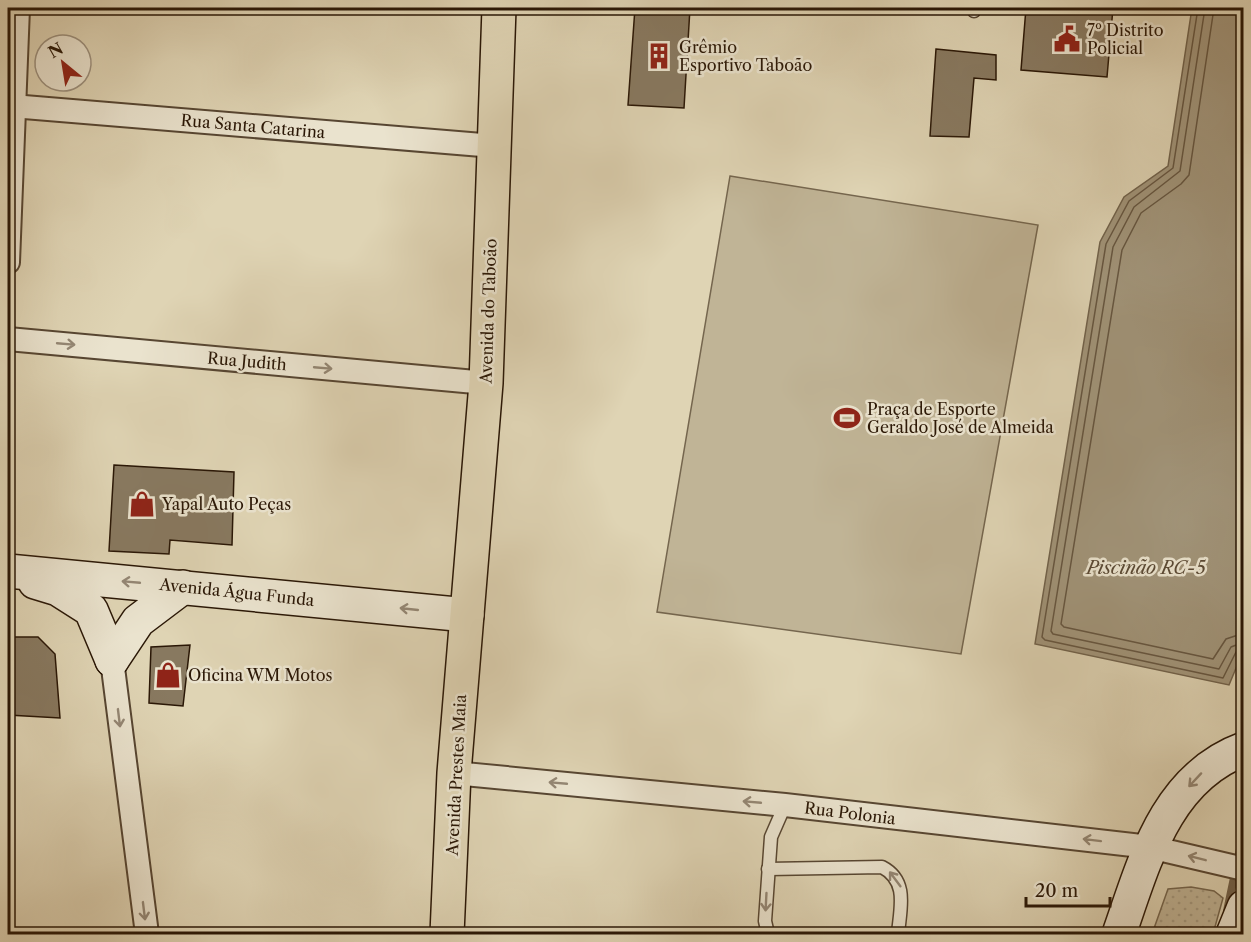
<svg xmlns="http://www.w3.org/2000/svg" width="1251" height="942" font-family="'Libre Caslon Text',serif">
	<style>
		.grass { fill: url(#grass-dots); stroke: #75664e; stroke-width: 1.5 }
		.green { fill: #c0b496; stroke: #75664e; stroke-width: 1.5 }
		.water { fill: #a19479; stroke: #71624b; stroke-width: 1.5 }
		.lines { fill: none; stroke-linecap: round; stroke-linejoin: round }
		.shore { stroke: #665640; stroke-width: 1.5 }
		.stream { stroke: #71624b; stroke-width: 8 }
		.building { fill: #887960; stroke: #2a1706; stroke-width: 1.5 }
		.lane-casing { stroke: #574632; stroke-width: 15 }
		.street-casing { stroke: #574632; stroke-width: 26 }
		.secondary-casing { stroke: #2a1706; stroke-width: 36 }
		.primary-casing { stroke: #2a1706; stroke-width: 36 }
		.lane { stroke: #eae3ce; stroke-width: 12 }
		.street { stroke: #eae3ce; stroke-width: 22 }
		.secondary { stroke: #eae3ce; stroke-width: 33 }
		.primary { stroke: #dfd4b4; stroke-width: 33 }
		.oneway { stroke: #948774 }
		.labels { text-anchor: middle; stroke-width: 5; stroke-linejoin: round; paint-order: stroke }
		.poi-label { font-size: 16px; fill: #2a1706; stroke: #eae3ce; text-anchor: start }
		.street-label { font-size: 16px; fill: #2a1706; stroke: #eae3ce }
		.water-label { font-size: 18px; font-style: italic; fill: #5a4934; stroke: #eae3ce }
	</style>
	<defs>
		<pattern id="grass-dots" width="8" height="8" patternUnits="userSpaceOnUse" patternTransform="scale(1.5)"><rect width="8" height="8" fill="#c0b496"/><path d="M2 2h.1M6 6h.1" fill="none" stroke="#a59a80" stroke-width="1.8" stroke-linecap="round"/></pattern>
	</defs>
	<rect width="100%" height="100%" fill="#dfd4b4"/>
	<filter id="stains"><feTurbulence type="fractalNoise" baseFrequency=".00333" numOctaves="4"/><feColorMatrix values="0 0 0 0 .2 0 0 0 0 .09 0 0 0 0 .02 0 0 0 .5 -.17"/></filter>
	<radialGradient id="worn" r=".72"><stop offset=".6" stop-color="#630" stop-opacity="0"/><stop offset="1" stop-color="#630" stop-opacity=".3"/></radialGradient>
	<polygon class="grass" points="1191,887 1214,891 1223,898 1213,934 1152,934 1168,889"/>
	<polygon class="green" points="730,176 1038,225 961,654 657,612"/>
	<polygon class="water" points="1192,8 1243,8 1244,649 1229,685 1035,644 1100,242 1124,197 1168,166"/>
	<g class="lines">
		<g class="shore">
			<polyline points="1198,8 1173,168 1129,201 1106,244 1042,637 1045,640 1223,678 1236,652 1244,649"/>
			<polyline points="1205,8 1180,171 1134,207 1113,247 1051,631 1053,634 1219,669 1231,647 1244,642"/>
			<polyline points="1214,8 1189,175 1181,184 1141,213 1122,250 1061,624 1064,627 1213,659 1226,639 1244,633"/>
		</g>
		<polyline class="stream" points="1227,911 1244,830"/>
	</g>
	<g class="building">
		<polygon points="635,8 690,8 684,108 628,105"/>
		<polygon points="1026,8 1113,8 1107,77 1021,70"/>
		<polygon points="936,49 996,55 996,80 974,78 969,137 930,136"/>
		<polygon points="114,465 234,472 232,545 170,540 169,554 109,551"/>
		<polygon points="8,637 38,637 55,654 60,718 8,715"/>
		<polygon points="190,645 183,706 149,703 151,647"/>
	</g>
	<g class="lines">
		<g class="lane-casing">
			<g id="lane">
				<polyline points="974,11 974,8"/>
				<path d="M 768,869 L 882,867 C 909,881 900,909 898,934"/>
				<polyline points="768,934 765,921 771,837 785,805"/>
			</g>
		</g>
		<g class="street-casing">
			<g id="street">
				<polyline points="12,106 494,146"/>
				<polyline points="8,262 18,8"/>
				<polyline points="8,339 486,383"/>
				<polyline points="112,660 147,934"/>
				<polyline points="454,773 785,805 1150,847 1244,869"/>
			</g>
		</g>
		<g class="secondary-casing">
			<g id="secondary">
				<polyline points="8,571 467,615"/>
				<polyline points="35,582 58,589 91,610 112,660"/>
				<polyline points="112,660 138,621 183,587"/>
				<path d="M 1119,934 C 1144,863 1165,778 1244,749"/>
				<polyline points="1233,934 1244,907"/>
			</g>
		</g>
		<g class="primary-casing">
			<polyline id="primary" points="447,934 454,773 486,383 499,8"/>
		</g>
		<use href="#lane" class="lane"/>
		<use href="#street" class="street"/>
		<use href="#secondary" class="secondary"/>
		<use href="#primary" class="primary"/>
	</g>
	<defs><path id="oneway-shaft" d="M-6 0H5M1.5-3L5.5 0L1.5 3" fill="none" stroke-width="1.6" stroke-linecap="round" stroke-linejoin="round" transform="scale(1.5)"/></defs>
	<g class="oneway">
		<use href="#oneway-shaft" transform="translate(66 344) rotate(5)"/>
		<use href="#oneway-shaft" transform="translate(323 368) rotate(5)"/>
		<use href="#oneway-shaft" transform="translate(131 582) rotate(-175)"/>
		<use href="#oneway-shaft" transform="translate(409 609) rotate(-174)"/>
		<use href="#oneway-shaft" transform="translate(119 718) rotate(83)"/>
		<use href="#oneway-shaft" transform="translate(1195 780) rotate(133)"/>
		<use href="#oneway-shaft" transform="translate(558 783) rotate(-175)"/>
		<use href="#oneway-shaft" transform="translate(752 802) rotate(-175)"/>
		<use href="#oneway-shaft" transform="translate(1092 840) rotate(-173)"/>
		<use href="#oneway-shaft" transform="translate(1197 858) rotate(-166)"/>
		<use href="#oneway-shaft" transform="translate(895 879) rotate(-127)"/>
		<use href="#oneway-shaft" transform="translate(766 902) rotate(93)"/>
		<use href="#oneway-shaft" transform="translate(144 911) rotate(83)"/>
	</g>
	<defs>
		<g id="civic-bare" transform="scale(2.07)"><path d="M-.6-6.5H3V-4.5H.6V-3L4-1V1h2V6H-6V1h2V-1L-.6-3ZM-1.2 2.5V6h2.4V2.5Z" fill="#8f2418" stroke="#eae3ce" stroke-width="2.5" paint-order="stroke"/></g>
		<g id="building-bare" transform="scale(2.07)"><path d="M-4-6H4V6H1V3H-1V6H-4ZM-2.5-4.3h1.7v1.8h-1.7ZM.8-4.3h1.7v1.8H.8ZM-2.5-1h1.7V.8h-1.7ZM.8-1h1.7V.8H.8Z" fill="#8f2418" stroke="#eae3ce" stroke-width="2.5" paint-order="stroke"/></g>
		<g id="stadium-bare" transform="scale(2.07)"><path d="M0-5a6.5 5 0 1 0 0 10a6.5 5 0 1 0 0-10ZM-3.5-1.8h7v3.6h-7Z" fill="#8f2418" stroke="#eae3ce" stroke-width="2.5" paint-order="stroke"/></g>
		<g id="shop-bare" transform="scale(2.07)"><path d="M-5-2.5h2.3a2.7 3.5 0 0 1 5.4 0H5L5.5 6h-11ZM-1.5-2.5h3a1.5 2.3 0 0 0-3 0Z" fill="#8f2418" stroke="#eae3ce" stroke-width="2.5" paint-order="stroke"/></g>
	</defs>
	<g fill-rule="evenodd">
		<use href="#civic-bare" x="1067" y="39"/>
		<use href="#building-bare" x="659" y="56"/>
		<use href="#stadium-bare" x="847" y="418"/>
		<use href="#shop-bare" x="142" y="504"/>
		<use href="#shop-bare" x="168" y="675"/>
	</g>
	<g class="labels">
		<g class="poi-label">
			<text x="1087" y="36">7º Distrito<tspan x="1087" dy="18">Policial</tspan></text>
			<text x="679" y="53">Grêmio<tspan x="679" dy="18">Esportivo Taboão</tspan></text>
			<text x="867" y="415">Praça de Esporte<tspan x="867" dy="18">Geraldo José de Almeida</tspan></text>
			<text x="162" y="510">Yapal Auto Peças</text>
			<text x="188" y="681">Oficina WM Motos</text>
		</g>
		<g class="street-label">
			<text transform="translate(253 126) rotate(5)" y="6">Rua Santa Catarina</text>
			<text transform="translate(488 311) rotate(-88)" y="6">Avenida do Taboão</text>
			<text transform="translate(247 361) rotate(5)" y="6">Rua Judith</text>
			<text transform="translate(237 592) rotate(6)" y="6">Avenida Água Funda</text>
			<text transform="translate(456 775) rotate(-87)" y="6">Avenida Prestes Maia</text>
			<text transform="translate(850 813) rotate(7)" y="6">Rua Polonia</text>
		</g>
		<g class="water-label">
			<text x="1146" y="574">Piscinão RC-5</text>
		</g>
	</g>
	<rect width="1251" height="942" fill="none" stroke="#dfd4b4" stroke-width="30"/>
	<rect x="9" y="9" width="1233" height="924" fill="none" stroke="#2a1706" stroke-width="3"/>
	<rect x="15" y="15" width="1221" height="912" fill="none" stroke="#2a1706" stroke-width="1.5"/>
	<g transform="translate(63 63) rotate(330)"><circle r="28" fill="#eae3ce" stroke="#9d917e" stroke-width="1.5"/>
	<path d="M0-4.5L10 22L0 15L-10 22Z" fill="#8f2418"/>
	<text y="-9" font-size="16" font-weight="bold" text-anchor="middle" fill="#2a1706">N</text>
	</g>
	<path d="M1026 897v9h84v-9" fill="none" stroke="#2a1706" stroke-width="3"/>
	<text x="1035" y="897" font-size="18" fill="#2a1706" stroke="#eae3ce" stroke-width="4.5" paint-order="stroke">20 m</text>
	<rect width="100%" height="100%" filter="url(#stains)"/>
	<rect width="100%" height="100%" fill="url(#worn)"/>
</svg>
